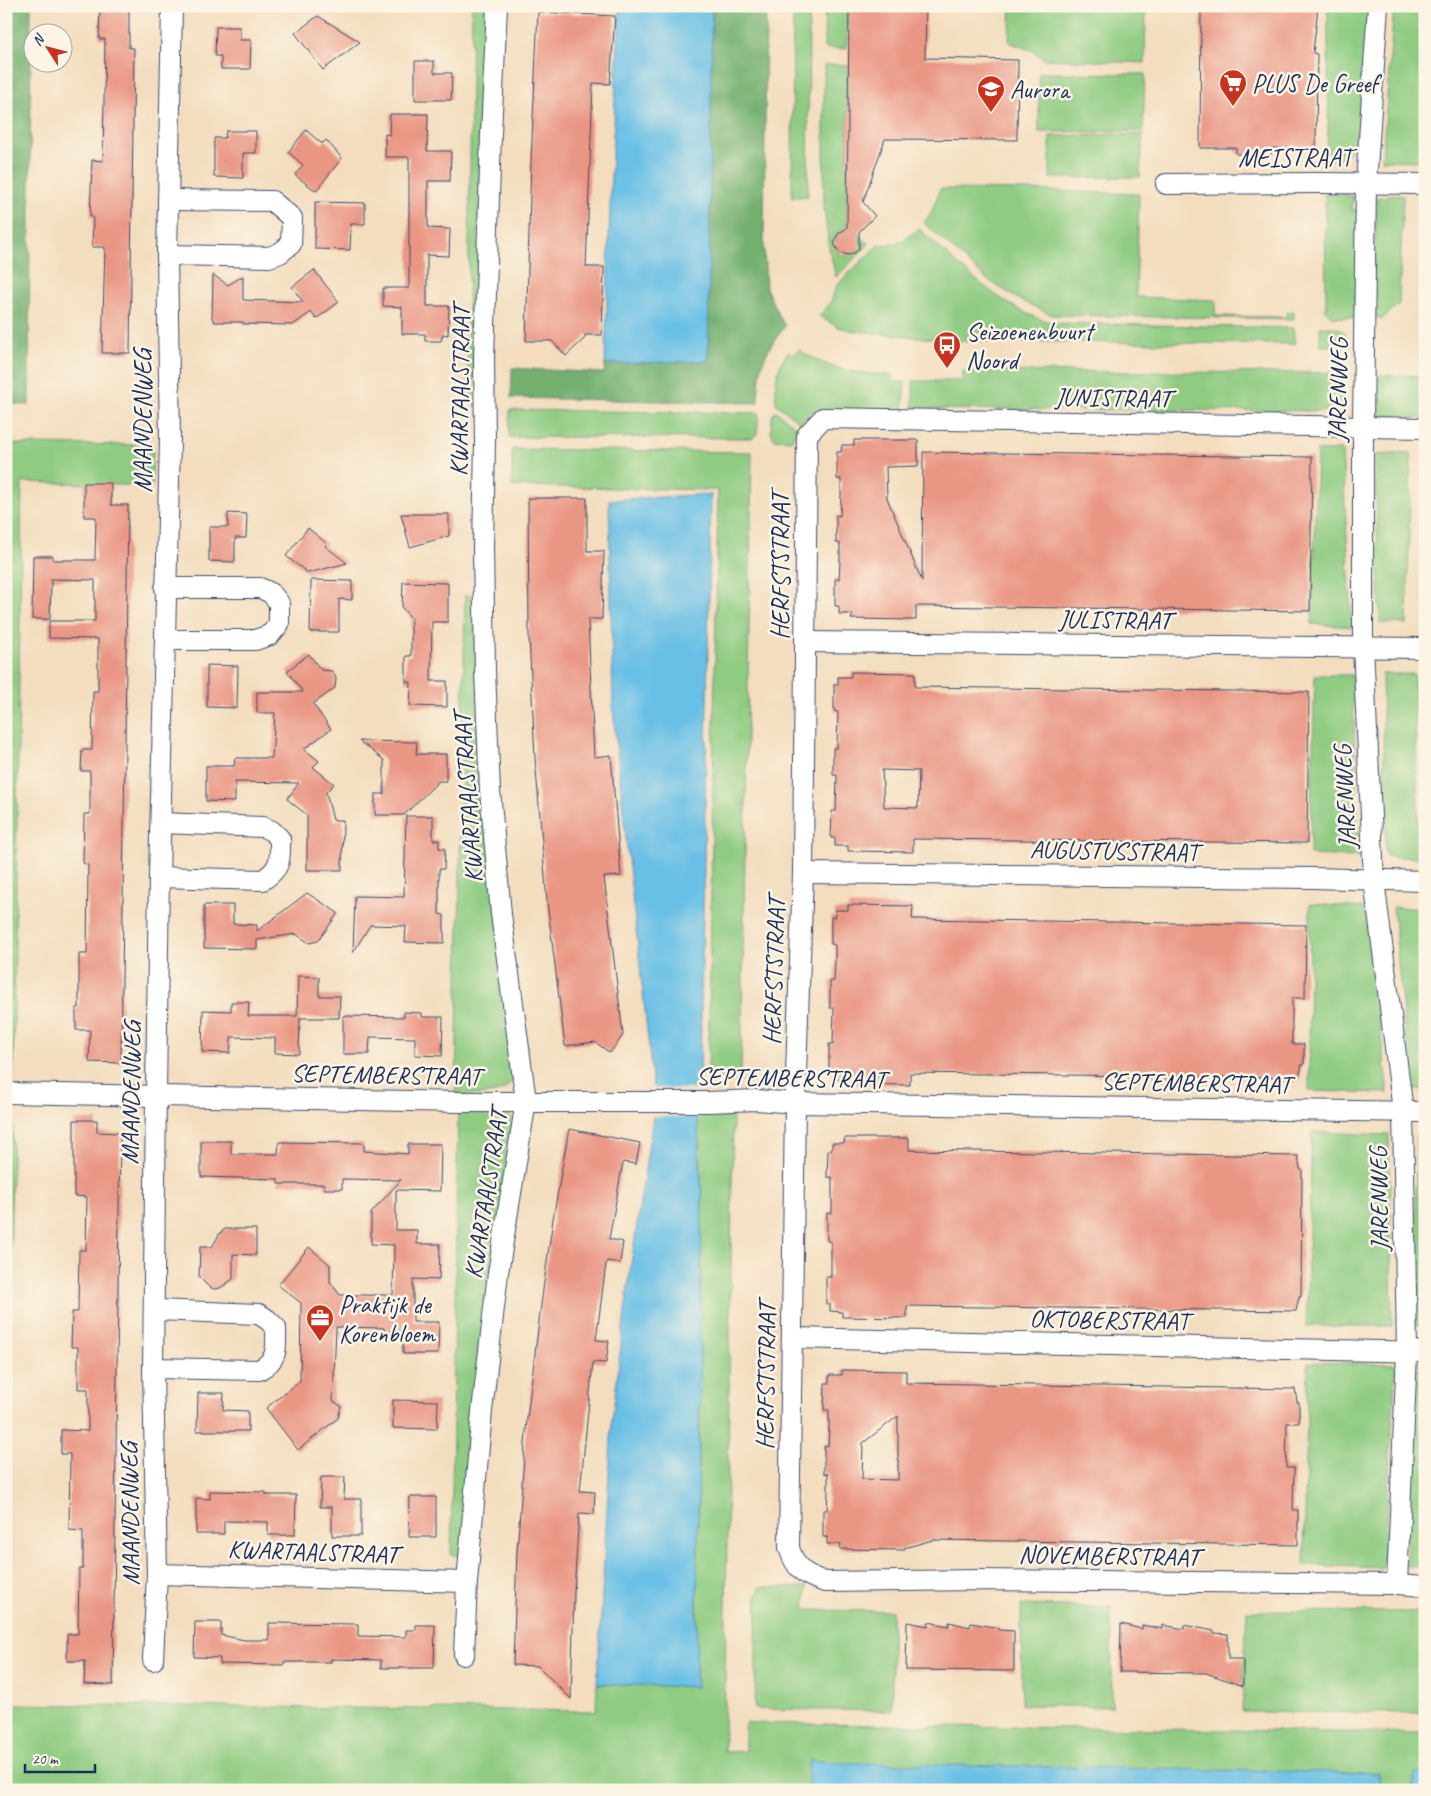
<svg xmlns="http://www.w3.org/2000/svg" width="1431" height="1796" font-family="Caveat,sans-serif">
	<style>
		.green { fill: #8fcc82; stroke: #557e70 }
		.forest { fill: #73b070; stroke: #477067 }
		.water { fill: #69c0e6; stroke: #4278a2 }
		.pier { fill: #f3ddbe }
		.building { fill: #ea9684; fill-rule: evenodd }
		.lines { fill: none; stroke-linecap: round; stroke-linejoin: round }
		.street-casing { stroke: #3b496c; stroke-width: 22 }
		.street { stroke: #fff; stroke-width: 20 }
		.labels { text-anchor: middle; stroke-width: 5; stroke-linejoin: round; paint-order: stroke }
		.poi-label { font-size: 25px; fill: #1b2f5e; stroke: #fcf5e5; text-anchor: start }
		.street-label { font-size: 25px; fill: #1b2f5e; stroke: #fcf5e5 }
	</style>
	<rect width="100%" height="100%" fill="#fcf5e5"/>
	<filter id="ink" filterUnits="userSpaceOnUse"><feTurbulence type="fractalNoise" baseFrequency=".02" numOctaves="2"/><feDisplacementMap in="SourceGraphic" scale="10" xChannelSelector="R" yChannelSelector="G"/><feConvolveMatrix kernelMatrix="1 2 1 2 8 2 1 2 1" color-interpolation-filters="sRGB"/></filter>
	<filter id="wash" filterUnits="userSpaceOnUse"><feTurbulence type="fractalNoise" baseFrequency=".0096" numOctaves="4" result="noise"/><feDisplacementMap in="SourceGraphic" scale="20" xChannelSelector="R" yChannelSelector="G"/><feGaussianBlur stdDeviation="1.12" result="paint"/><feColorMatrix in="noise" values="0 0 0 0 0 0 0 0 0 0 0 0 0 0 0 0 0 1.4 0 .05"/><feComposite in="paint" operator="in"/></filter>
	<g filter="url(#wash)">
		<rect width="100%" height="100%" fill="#f3ddbe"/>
		<g class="green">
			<polygon points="472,6 488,6 478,229 474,400 467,400"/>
			<polygon points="793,6 809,6 808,196 792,198"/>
			<polygon points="825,6 848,6 846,49 824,48"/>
			<polygon points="1011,6 1146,6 1145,63 1044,59 1033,51 1009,42"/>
			<path d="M 1328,6 L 1371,6 L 1365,129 L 1358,131 C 1351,149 1349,161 1326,159 C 1331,108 1327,57 1328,6 Z"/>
			<polygon points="1394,6 1425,6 1425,106 1420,161 1382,160"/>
			<polygon points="824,65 848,65 847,227 835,236 836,250 843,256 855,253 861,248 860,240 855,237 859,234 869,244 836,277 829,248 824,208"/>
			<polygon points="1039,73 1145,74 1143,131 1039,132"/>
			<polygon points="1143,134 1140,177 1050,178 1050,136"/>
			<polygon points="940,189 1027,190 1139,194 1136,297 1216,300 1215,316 1286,317 1287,312 1294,312 1294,319 1052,315 1020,300 985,278 924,223 932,211"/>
			<polygon points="1325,193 1346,194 1353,197 1352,210 1359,209 1356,318 1333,317 1326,311"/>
			<polygon points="1395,194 1403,196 1399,304 1382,319 1372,316 1377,198"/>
			<path d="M 919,229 C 955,261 1006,314 1055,323 L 1293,328 L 1295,344 L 956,341 L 855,331 L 838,327 L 819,316 L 830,304 L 837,285 L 878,245 C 894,246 907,238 919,229 Z"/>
			<path d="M 1320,327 C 1339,327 1344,326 1351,346 L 1320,346 Z"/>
			<path d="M 799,350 C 832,371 853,373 892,375 L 893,382 L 905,382 L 903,411 L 821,410 L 809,413 L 801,423 L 776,404 C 775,384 775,369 788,352 L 792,355 Z"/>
			<polygon points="963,371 1344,373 1342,411 913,409 913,381 963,381"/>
			<polygon points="1370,375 1425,376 1425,418 1370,418"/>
			<polygon points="510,410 759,413 757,434 752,438 509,437"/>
			<polygon points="776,411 798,429 792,440 774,439 771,432 772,415"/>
			<polygon points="6,444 153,445 152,486 22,482 13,1081 6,1081"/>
			<polygon points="512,449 752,452 741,1082 708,1078 718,490 512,486"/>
			<polygon points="1342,450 1352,627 1312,624 1317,451"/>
			<polygon points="1411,453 1407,624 1380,623 1375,455"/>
			<path d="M 465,595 L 470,596 L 473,600 L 479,739 L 513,1079 C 505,1099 473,1094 456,1095 Z"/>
			<polygon points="1382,674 1414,674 1419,858 1386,856"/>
			<polygon points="1315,675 1352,675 1359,857 1310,855"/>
			<polygon points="1310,904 1365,908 1388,1093 1309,1091"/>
			<polygon points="1393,907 1425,909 1425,1090 1410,1088"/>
			<polygon points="13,1107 7,1449 6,1490 6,1108"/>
			<polygon points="458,1107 504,1109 512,1118 513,1123 462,1555 451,1555"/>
			<polygon points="697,1113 733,1113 724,1752 745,1751 745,1723 1425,1733 1425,1790 6,1790 6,1704 596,1711 597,1684 696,1686 702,1196"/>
			<polygon points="1312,1132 1389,1135 1392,1326 1306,1326"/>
			<polygon points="1416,1135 1425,1136 1425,1325 1415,1325"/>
			<polygon points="1308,1362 1396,1364 1383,1568 1304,1565"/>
			<polygon points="1414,1369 1425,1369 1425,1567 1406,1566"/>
			<polygon points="761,1587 807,1587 805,1610 892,1611 892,1711 755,1709 757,1594"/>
			<polygon points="1021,1605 1111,1607 1112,1707 1022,1705"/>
			<polygon points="1247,1611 1425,1612 1425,1713 1242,1712"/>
		</g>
		<g class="forest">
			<polygon points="6,6 31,6 29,405 6,404"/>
			<path d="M 712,6 L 766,6 L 764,248 L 766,288 L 777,312 L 785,326 C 761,357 760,365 758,403 L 511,398 L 512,368 L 604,373 L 605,364 L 708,361 Z"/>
		</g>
		<g class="water">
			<polygon points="620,6 712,6 708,361 605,364 611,174"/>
			<polygon points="711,494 700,1069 697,1074 697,1113 702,1196 696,1687 597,1684 612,1420 629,1278 655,1103 624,821 613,709 609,500"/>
			<polygon points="809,1760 845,1763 1379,1773 1380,1790 808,1790"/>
			<polygon points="1415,1773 1425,1773 1425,1790 1412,1790"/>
		</g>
		<polygon class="pier" points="651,1088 699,1089 700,1118 651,1116 653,1103"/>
		<g id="blocks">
			<g class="building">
				<polygon points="100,6 129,6 129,48 134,48 130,353 102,353 105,247 92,247 93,217 90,217 92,160 103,161 105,39 99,39"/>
				<polygon points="849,6 926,6 925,58 1018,60 1017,140 885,139 863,202 875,216 859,232 859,249 854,253 848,255 839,252 834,244 838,234 847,228"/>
				<polygon points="1201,6 1318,6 1313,53 1317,54 1316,149 1271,148 1271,155 1236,154 1236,148 1200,148"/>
				<polygon points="538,12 615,16 610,84 593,83 588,217 586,267 604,267 602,335 585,335 585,338 566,356 552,341 526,341 531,160"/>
				<polygon points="318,16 360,42 323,70 295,33"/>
				<polygon points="216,27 240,27 240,40 251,40 250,69 221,69 221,56 215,56"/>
				<polygon points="415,61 434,61 434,73 452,73 451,100 415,100"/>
				<polygon points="390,114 428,114 427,151 451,151 450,181 428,181 428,228 450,229 449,256 427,255 427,306 449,306 448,335 443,334 441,341 425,341 425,334 402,334 402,307 383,306 383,288 409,288 409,157 385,157 385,134 389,135"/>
				<polygon points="306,130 321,143 323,143 326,140 342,158 316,191 295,175 303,165 288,152"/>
				<polygon points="226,131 256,131 256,153 243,153 243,178 214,177 214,138 225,138"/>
				<polygon points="315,202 365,203 365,224 351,224 350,250 315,249"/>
				<polygon points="314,270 339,302 316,319 311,312 293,325 243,324 243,322 214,322 214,320 212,319 213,275 228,285 243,276 243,300 303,302 292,287"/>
				<polygon points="854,440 918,440 918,466 886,467 887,498 922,581 923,452 1312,457 1310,611 916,606 916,620 851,619 853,614 839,614 839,606 835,606 835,579 839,579 840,561 840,543 836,543 836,515 840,516 841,497 841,479 837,479 837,452 841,452 842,445 854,445"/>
				<polygon points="84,483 111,483 111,505 128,505 121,1063 89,1062 90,1030 76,1030 76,1008 79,1008 79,954 87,954 88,865 83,863 84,814 90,814 90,771 81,771 82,750 92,750 93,691 98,691 98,639 49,638 49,621 95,621 95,580 51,579 50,619 32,619 33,556 53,556 53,560 95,560 96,517 84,517"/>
				<polygon points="528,498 587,498 587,551 604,551 602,619 588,619 594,757 611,755 621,876 604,877 623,1035 610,1053 595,1042 565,1046 547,901 535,758 529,635"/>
				<polygon points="228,513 247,514 246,538 235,538 235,562 209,561 209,527 228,527"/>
				<polygon points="401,514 449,514 449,536 410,547"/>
				<polygon points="308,528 327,544 325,546 347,563 308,573 286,556"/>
				<polygon points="311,580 352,581 352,600 339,599 339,632 310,632"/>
				<polygon points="403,582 448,583 448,622 432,622 431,681 447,681 447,707 410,706 411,682 406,682 406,656 411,656 411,618 402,608"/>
				<polygon points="309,654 321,670 332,671 336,678 335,688 313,704 331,729 304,749 319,761 313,767 334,784 326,792 333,820 343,820 342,870 307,870 307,815 287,799 299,783 235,782 235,802 206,801 206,766 234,766 235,758 272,758 275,713 257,713 257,692 303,692 287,671"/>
				<polygon points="207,665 238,666 237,708 207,707"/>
				<path d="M 851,672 L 915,673 L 915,687 L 1309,692 L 1307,843 L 913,839 L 913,852 L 848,851 L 848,846 L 835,846 L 835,838 L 831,838 L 832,811 L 836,811 L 837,775 L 833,775 L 833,748 L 837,748 L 838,712 L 834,711 L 834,684 L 838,684 L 838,677 L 851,677 ZM 882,770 L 919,771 L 918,808 L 884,807 Z"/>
				<polygon points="359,741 417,742 416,754 446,754 446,781 439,781 404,815 375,815 375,794 384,794 384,760"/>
				<polygon points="406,816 433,816 433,840 439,840 439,848 445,849 444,869 439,869 439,914 444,915 444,943 405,942 406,926 370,925 353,953 355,896 404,897"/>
				<polygon points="307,893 338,913 318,941 309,943 296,934 257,940 257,949 204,948 204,905 233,905 233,924 257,925 257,931"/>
				<polygon points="848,905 913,906 912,919 1306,925 1305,998 1292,998 1292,1044 1304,1044 1304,1064 1302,1064 1299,1078 910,1073 910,1085 846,1084 845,1079 833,1079 833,1071 829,1072 829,1044 833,1044 834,1008 830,1008 830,981 834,981 835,962 835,945 831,944 831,917 835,917 835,910 848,910"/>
				<polygon points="298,976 319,977 319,996 340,996 339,1018 300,1018 299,1054 275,1053 275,1038 231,1037 230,1053 202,1052 203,1010 231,1011 231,1002 249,1002 248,1016 297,1016"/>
				<polygon points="404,1012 422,1013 422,1017 443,1017 442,1056 415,1055 415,1038 370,1037 369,1054 343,1054 343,1016 404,1017"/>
				<polygon points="74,1120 97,1120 97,1132 120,1133 113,1685 84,1684 85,1661 67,1661 67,1634 78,1634 79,1569 83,1569 83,1531 69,1530 70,1454 61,1454 61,1430 88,1431 88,1389 78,1389 78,1347 71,1347 72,1312 78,1312 79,1250 86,1250 87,1197 74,1196"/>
				<polygon points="569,1129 640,1143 636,1164 623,1162 609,1239 623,1242 620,1263 607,1261 606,1264 596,1340 609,1341 606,1363 593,1362 580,1491 595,1492 594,1514 579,1513 574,1592 571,1699 538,1666 513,1665 517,1551 527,1418 542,1297 553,1219"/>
				<polygon points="845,1138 909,1138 909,1150 1298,1156 1300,1169 1302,1170 1301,1297 1299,1297 1296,1311 907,1306 907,1318 842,1317 842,1312 830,1311 830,1304 826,1304 826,1277 831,1277 831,1241 827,1241 827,1213 832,1213 832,1177 827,1177 828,1150 832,1150 832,1143 844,1143"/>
				<polygon points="201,1141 231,1141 231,1154 278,1154 279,1142 364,1143 364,1151 408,1154 408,1144 441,1144 440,1191 396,1190 396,1230 417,1230 417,1244 440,1244 439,1280 413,1279 413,1322 439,1322 438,1354 403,1354 403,1332 384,1332 384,1328 336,1327 333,1401 341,1406 338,1418 298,1450 266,1408 300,1381 301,1303 278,1285 309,1247 330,1265 330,1282 340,1295 368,1295 370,1296 370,1295 393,1295 394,1245 371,1244 371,1213 401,1180 342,1179 342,1189 324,1189 324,1184 278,1184 278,1179 201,1177"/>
				<polygon points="225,1229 256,1229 256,1255 233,1254 233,1279 220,1288 214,1289 209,1287 199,1277 200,1247 212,1247 220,1233"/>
				<path d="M 842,1370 L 906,1371 L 906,1383 L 1295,1389 L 1297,1402 L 1299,1402 L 1299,1423 L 1287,1423 L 1286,1468 L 1294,1468 L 1293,1510 L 1298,1510 L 1298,1545 L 933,1540 L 904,1548 L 904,1550 L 839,1549 L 841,1544 L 827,1544 L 827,1537 L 823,1537 L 823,1510 L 827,1510 L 828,1491 L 828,1474 L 824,1473 L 824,1446 L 828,1446 L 829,1428 L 829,1410 L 824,1410 L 825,1383 L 829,1383 L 829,1375 L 842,1375 ZM 898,1416 L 898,1480 L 862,1479 L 863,1443 Z"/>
				<polygon points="198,1393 224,1393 223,1410 248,1411 248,1431 197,1431"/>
				<polygon points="393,1400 438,1401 437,1429 393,1428"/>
				<polygon points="321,1477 345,1477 344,1499 361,1499 361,1536 332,1536 332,1507 320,1507"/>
				<polygon points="210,1491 266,1492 266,1495 296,1495 295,1535 268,1535 268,1522 224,1521 224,1534 196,1534 196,1498 210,1499"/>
				<polygon points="410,1497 436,1497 436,1537 409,1537"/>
				<polygon points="195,1622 221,1622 221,1635 244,1640 269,1640 269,1623 358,1624 358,1636 406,1637 406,1630 416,1630 416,1625 435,1625 434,1668 381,1668 381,1660 331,1659 331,1662 284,1662 284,1665 220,1664 220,1658 194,1657"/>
				<polygon points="907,1622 928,1626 928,1622 949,1626 949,1622 970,1627 971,1623 999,1628 999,1630 1014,1631 1014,1671 906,1670"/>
				<polygon points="1121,1624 1142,1629 1142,1625 1163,1629 1163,1625 1184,1629 1184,1625 1214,1631 1214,1633 1228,1634 1228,1659 1243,1659 1243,1686 1206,1673 1120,1672"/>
			</g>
		</g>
	</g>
	<g filter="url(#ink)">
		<use href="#blocks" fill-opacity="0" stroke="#3b496c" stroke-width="1"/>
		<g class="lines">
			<g class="street-casing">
				<g id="street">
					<polyline points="1378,6 1366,184 1363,426 1363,646 1374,880 1403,1111 1407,1352 1397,1584"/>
					<polyline points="1166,184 1321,183 1425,184"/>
					<polyline points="167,255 269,257 280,253 291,244 292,218 272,201 168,200"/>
					<path d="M 1425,428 L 823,418 L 807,435 L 803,873 L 795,1103 L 789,1548 C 796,1569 804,1575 825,1582 L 979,1580 L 1397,1584 L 1425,1586"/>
					<polyline points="165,640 255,640 270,635 279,624 279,603 271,593 260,588 165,588"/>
					<polyline points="805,642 1425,648"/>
					<polyline points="803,873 1312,878 1425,881"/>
					<path d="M 159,877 L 263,880 C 282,867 280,859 280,839 L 272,831 L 263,827 L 161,823"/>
					<polyline points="6,1093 459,1102 709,1102 756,1100 795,1103 1425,1112"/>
					<polyline points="792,1338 1425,1352"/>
					<path d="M 153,1368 L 259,1370 C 279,1359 276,1349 276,1328 L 268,1320 L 259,1314 L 155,1310"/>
					<polyline points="157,1574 467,1582 482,1411 498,1273 526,1101 501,914 490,791 485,670 483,549 485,441 484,358 491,134 497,6"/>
					<polyline points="464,1655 467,1582"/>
					<polyline points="153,1660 157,1574 153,1368 156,1095 159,877 170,439 167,255 172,6"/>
				</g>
			</g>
			<use href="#street" class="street"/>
		</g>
	</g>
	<defs>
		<g id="supermarket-pin" transform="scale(1.4375)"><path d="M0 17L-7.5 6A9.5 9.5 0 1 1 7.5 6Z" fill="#c8321e" stroke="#fcf5e5"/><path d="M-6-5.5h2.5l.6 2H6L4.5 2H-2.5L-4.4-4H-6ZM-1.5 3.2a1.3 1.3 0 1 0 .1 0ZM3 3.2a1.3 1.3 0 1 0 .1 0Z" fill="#fff"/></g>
		<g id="school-pin" transform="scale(1.4375)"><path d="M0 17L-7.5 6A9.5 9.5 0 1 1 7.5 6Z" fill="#c8321e" stroke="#fcf5e5"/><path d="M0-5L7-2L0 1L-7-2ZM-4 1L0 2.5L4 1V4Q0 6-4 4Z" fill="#fff"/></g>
		<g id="bus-pin" transform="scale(1.4375)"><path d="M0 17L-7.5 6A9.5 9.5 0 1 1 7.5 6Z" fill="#c8321e" stroke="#fcf5e5"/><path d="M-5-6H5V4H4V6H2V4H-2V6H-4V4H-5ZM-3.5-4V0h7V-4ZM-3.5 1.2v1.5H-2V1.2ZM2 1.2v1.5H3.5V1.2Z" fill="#fff"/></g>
		<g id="office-pin" transform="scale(1.4375)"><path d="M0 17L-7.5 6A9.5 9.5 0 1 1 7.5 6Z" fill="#c8321e" stroke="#fcf5e5"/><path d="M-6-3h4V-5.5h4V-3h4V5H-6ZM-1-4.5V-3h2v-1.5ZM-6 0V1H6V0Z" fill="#fff"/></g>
	</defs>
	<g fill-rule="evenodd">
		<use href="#supermarket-pin" x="1233" y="83"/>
		<use href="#school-pin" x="991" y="89"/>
		<use href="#bus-pin" x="947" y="345"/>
		<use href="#office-pin" x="320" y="1318"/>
	</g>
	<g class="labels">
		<g class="poi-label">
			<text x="1252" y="92">PLUS De Greef</text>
			<text x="1010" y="98">Aurora</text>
			<text x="966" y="340">Seizoenenbuurt<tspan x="966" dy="29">Noord</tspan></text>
			<text x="339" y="1313">Praktijk de<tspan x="339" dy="29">Korenbloem</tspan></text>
		</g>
		<g class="street-label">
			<text x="1295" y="166">MEISTRAAT</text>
			<text transform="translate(1337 390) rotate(-89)" y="9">JARENWEG</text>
			<text transform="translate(459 391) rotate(-89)" y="9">KWARTAALSTRAAT</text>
			<text transform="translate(1113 397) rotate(1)" y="9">JUNISTRAAT</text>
			<text transform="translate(142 421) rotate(-90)" y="9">MAANDENWEG</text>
			<text transform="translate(780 566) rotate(-90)" y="9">HERFSTSTRAAT</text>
			<text transform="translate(1115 619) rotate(1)" y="9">JULISTRAAT</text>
			<text transform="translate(1344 797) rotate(-93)" y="9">JARENWEG</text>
			<text transform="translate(467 798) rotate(-94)" y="9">KWARTAALSTRAAT</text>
			<text transform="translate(1114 850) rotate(1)" y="9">AUGUSTUSSTRAAT</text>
			<text transform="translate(773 971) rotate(-88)" y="9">HERFSTSTRAAT</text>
			<text transform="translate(386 1074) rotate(1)" y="9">SEPTEMBERSTRAAT</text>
			<text transform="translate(791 1077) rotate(1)" y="9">SEPTEMBERSTRAAT</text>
			<text transform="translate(1196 1082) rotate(1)" y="9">SEPTEMBERSTRAAT</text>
			<text transform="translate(130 1093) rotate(-89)" y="9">MAANDENWEG</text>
			<text transform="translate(485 1194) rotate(-81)" y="9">KWARTAALSTRAAT</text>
			<text transform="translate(1378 1199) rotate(-91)" y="9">JARENWEG</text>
			<text transform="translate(1109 1319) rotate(1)" y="9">OKTOBERSTRAAT</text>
			<text transform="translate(765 1376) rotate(-89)" y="9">HERFSTSTRAAT</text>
			<text transform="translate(129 1514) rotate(-91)" y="9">MAANDENWEG</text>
			<text transform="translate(313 1551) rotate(2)" y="9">KWARTAALSTRAAT</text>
			<text transform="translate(1109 1555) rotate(1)" y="9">NOVEMBERSTRAAT</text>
		</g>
	</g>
	<rect width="1431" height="1796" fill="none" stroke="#fcf5e5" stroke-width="25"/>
	<g transform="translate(48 48) rotate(306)"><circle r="24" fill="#fcf5e5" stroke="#a2a6af"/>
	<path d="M0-4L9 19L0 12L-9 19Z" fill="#c8321e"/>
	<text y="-8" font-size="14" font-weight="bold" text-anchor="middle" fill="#1b2f5e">N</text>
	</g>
	<path d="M25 1764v8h70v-8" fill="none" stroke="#1b2f5e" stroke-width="2.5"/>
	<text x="32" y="1764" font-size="15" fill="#1b2f5e" stroke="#fcf5e5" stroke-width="4" paint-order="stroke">20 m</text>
</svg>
